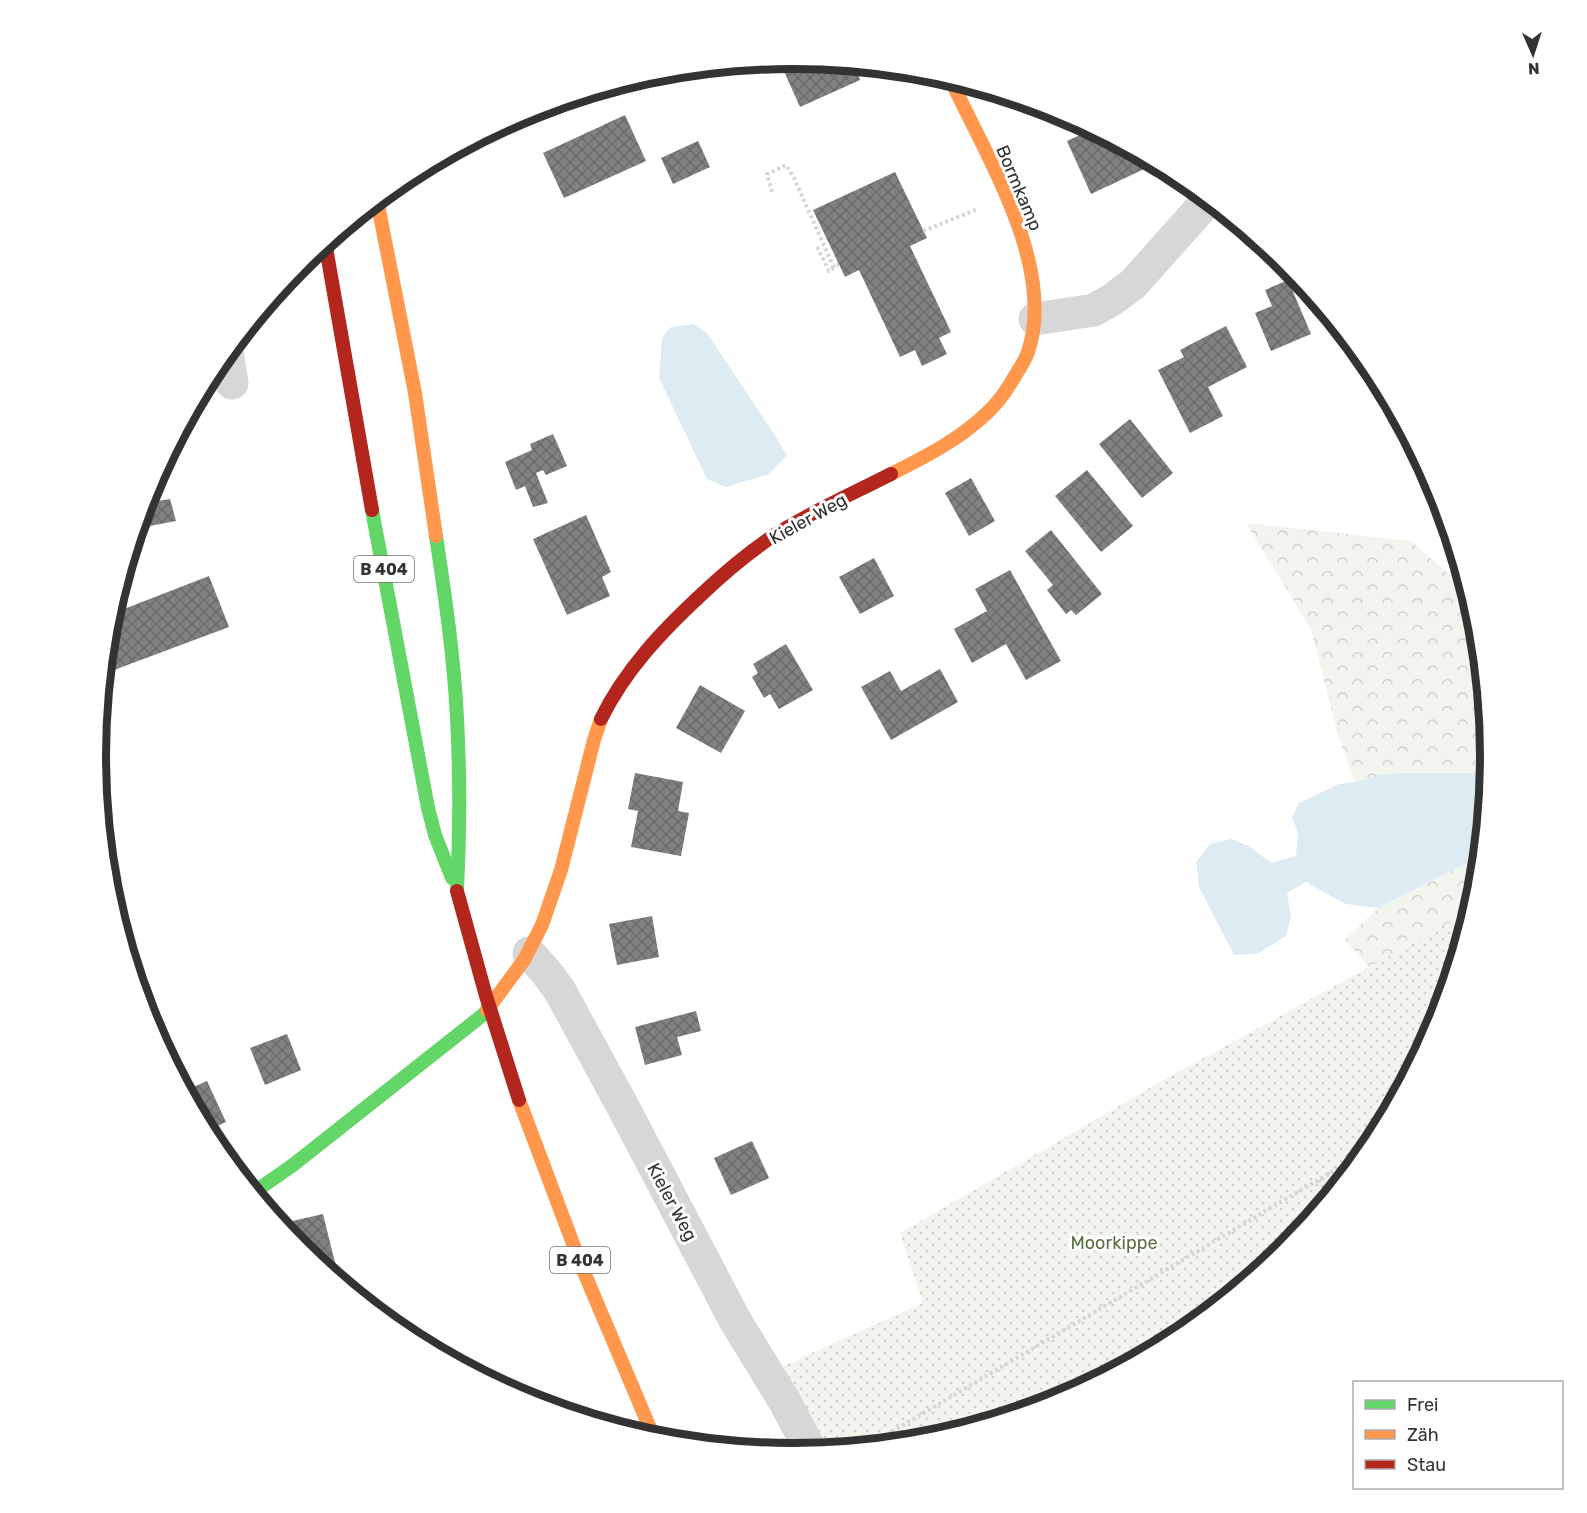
<svg xmlns="http://www.w3.org/2000/svg" width="1587" height="1513" font-family="Rubik,sans-serif">
	<style>
		.forest { fill: url(#forest-crowns) }
		.garden { fill: url(#garden-dots) }
		.water { fill: #ddebf3 }
		.building { fill: url(#building-cross-hatch) }
		.lines { fill: none; stroke-linecap: round; stroke-linejoin: round }
		.path { stroke: #d6d6d6; stroke-width: 4; stroke-dasharray: 3 3; stroke-linecap: butt }
		.street { stroke: #d7d7d7; stroke-width: 33 }
		.fast { stroke: #63d668; stroke-width: 14 }
		.slow { stroke: #ff974d; stroke-width: 14 }
		.jam { stroke: #b3261e; stroke-width: 14 }
		.jam-bridge { stroke: #b3261e; stroke-width: 14 }
		.labels { text-anchor: middle; stroke-width: 6; stroke-linejoin: round; paint-order: stroke }
		.shield { fill: #fff; stroke: #707070; stroke-width: 1.5 }
		.shield-label { font-size: 16px; font-weight: bold; fill: #333 }
		.street-label { font-size: 18px; fill: #333; stroke: #fff }
		.park-label { font-size: 18px; fill: #56703f; stroke: #fff }
		.rim { fill: none; stroke: #333; stroke-width: 8 }
	</style>
	<defs>
		<pattern id="forest-crowns" width="20" height="18" patternUnits="userSpaceOnUse" patternTransform="scale(1.5)"><rect width="20" height="18" fill="#f1f5ed"/><path d="M2 6a3 3 0 1 1 6 0M12 15a3 3 0 1 1 6 0" fill="none" stroke="#cfd2cc"/></pattern>
		<pattern id="garden-dots" width="8" height="8" patternUnits="userSpaceOnUse" patternTransform="scale(1.5)"><rect width="8" height="8" fill="#f1f5ed"/><path d="M2 2h.1M6 6h.1" fill="none" stroke="#cfd2cc" stroke-width="1.8" stroke-linecap="round"/></pattern>
		<pattern id="building-cross-hatch" width="8" height="8" patternUnits="userSpaceOnUse" patternTransform="scale(1.5)"><rect width="8" height="8" fill="#818181"/><path d="M0 0l8 8M0 8l8-8" fill="none" stroke="#6a6a6a"/></pattern>
	</defs>
	<rect width="100%" height="100%" fill="#fff"/>
	<g class="forest">
		<polygon points="1246,523 1411,541 1470,593 1478,621 1491,757 1490,773 1379,775 1355,782 1338,735 1311,629"/>
		<polygon points="1482,855 1478,893 1473,910 1369,967 1345,940 1378,908"/>
	</g>
	<polygon class="garden" points="1473,910 1438,1024 1374,1145 1287,1250 1181,1337 1060,1401 929,1441 827,1451 781,1367 923,1303 900,1233 1162,1081"/>
	<g class="water">
		<polygon points="693,324 707,333 774,434 787,456 769,474 726,487 707,479 659,378 662,338 671,327"/>
		<polygon points="1403,773 1490,773 1482,855 1378,908 1346,904 1306,882 1287,893 1291,917 1286,936 1257,954 1234,955 1199,887 1196,862 1210,844 1231,839 1249,846 1271,863 1296,856 1298,833 1292,817 1299,803 1339,784 1355,782 1379,775"/>
	</g>
	<g class="building">
		<polygon points="794,59 854,64 860,80 800,107 779,60"/>
		<polygon points="625,115 646,161 564,198 543,153"/>
		<polygon points="1093,129 1126,146 1157,163 1091,194 1067,141"/>
		<polygon points="698,141 710,167 673,184 661,158"/>
		<polygon points="895,172 927,238 910,246 951,332 939,338 947,354 922,366 915,350 900,357 859,270 845,277 813,210"/>
		<polygon points="1288,280 1311,334 1271,351 1255,313 1272,306 1265,290"/>
		<polygon points="1226,326 1247,367 1208,387 1223,416 1190,433 1158,370 1184,357 1180,350"/>
		<polygon points="1130,419 1173,473 1142,498 1099,444"/>
		<polygon points="553,434 567,466 546,475 543,470 536,473 548,503 533,507 525,486 516,490 505,462 532,450 530,444"/>
		<polygon points="1087,470 1133,526 1101,552 1055,496"/>
		<polygon points="971,478 995,521 969,536 945,493"/>
		<polygon points="170,499 176,521 144,527 141,513 144,503"/>
		<polygon points="586,515 611,572 602,577 610,596 567,615 533,539"/>
		<polygon points="1051,530 1102,594 1076,615 1071,610 1066,614 1047,590 1053,585 1025,551"/>
		<polygon points="874,558 894,596 860,614 839,577"/>
		<polygon points="1010,570 1061,661 1026,680 1006,644 972,663 954,629 987,611 975,589"/>
		<polygon points="209,576 229,627 106,673 104,669 109,620 111,614"/>
		<polygon points="786,644 813,690 779,709 770,694 764,698 752,677 758,673 753,664"/>
		<polygon points="940,669 958,702 891,740 861,687 890,671 901,691"/>
		<polygon points="700,685 745,711 721,753 676,728"/>
		<polygon points="635,773 683,782 678,811 689,813 681,856 631,847 638,811 628,809"/>
		<polygon points="652,916 659,957 617,965 609,924"/>
		<polygon points="696,1011 701,1031 677,1037 682,1055 645,1065 635,1027"/>
		<polygon points="287,1034 301,1070 265,1085 250,1048"/>
		<polygon points="207,1081 226,1122 206,1131 185,1091"/>
		<polygon points="752,1141 769,1178 731,1195 714,1158"/>
		<polygon points="323,1214 340,1283 300,1250 279,1224"/>
	</g>
	<g class="lines">
		<g class="path">
			<polyline points="772,192 767,174 786,165 794,178 834,268"/>
			<polyline points="923,231 978,209"/>
			<polyline points="817,247 829,271 839,264"/>
			<polyline points="1319,1180 1330,1198"/>
			<polyline points="866,1447 1369,1150"/>
		</g>
		<g class="street">
			<polyline points="1035,319 1094,310 1113,299 1133,284 1209,199"/>
			<polyline points="227,352 232,383"/>
			<polyline points="529,953 547,973 560,991 622,1105 736,1322 785,1402 812,1453"/>
		</g>
		<g class="fast">
			<polyline points="372,510 428,808 435,835 452,878"/>
			<path d="M 436,536 C 445,596 454,657 457,718 C 460,775 460,833 457,891"/>
			<polyline points="253,1193 293,1165 484,1014 487,1010"/>
		</g>
		<g class="slow">
			<polyline points="377,200 415,393 436,536"/>
			<path d="M 891,474 C 925,457 960,439 987,413 C 999,402 1007,390 1015,376 C 1019,369 1025,361 1028,352 C 1057,266 985,155 950,78"/>
			<polyline points="487,1010 524,960 542,925 561,870 594,740 601,719"/>
			<polyline points="519,1100 581,1265 655,1440"/>
		</g>
		<g class="jam">
			<polyline points="325,242 372,510"/>
			<path d="M 601,719 C 625,670 662,631 702,594 C 724,573 748,553 773,536 C 811,512 852,494 891,474"/>
		</g>
		<polyline class="jam-bridge" points="457,891 486,996 519,1100"/>
	</g>
	<g class="labels">
		<g class="shield">
			<rect x="354" y="556" width="60" height="26" rx="4.5"/>
			<rect x="550" y="1247" width="60" height="26" rx="4.5"/>
		</g>
		<g class="shield-label">
			<text x="384" y="575">B 404</text>
			<text x="580" y="1266">B 404</text>
		</g>
		<g class="street-label">
			<text transform="translate(1019 188) rotate(67)" y="6">Bormkamp</text>
			<text transform="translate(808 519) rotate(-29)" y="6">Kieler Weg</text>
			<text transform="translate(672 1202) rotate(62)" y="6">Kieler Weg</text>
		</g>
		<g class="park-label">
			<text x="1114" y="1249">Moorkippe</text>
		</g>
	</g>
	<path d="M0 0H1587V1513H0ZM106 756a687 687 0 1 1 1374 0a687 687 0 1 1-1374 0Z" fill="#fff" fill-rule="evenodd"/>
	<path class="rim" d="M106 756a687 687 0 1 1 1374 0a687 687 0 1 1-1374 0Z"/>
	<rect x="1353" y="1381" width="210" height="108" fill="#ffffff" stroke="#adadad" stroke-width="1.5"/>
	<rect x="1365" y="1400" width="30" height="9" fill="#63d668" stroke="#adadad" stroke-width="1.5"/>
	<text x="1407" y="1411" font-size="18" fill="#333333">Frei</text>
	<rect x="1365" y="1430" width="30" height="9" fill="#ff974d" stroke="#adadad" stroke-width="1.5"/>
	<text x="1407" y="1441" font-size="18" fill="#333333">Zäh</text>
	<rect x="1365" y="1460" width="30" height="9" fill="#b3261e" stroke="#adadad" stroke-width="1.5"/>
	<text x="1407" y="1471" font-size="18" fill="#333333">Stau</text>
	<g transform="translate(1533 54) rotate(177)" stroke="#ffffff" stroke-width="4.5" paint-order="stroke">
	<path d="M0-4.5L10 22L0 15L-10 22Z" fill="#333333"/>
	<text y="-9" font-size="16" font-weight="bold" text-anchor="middle" fill="#333333">N</text>
	</g>
</svg>
